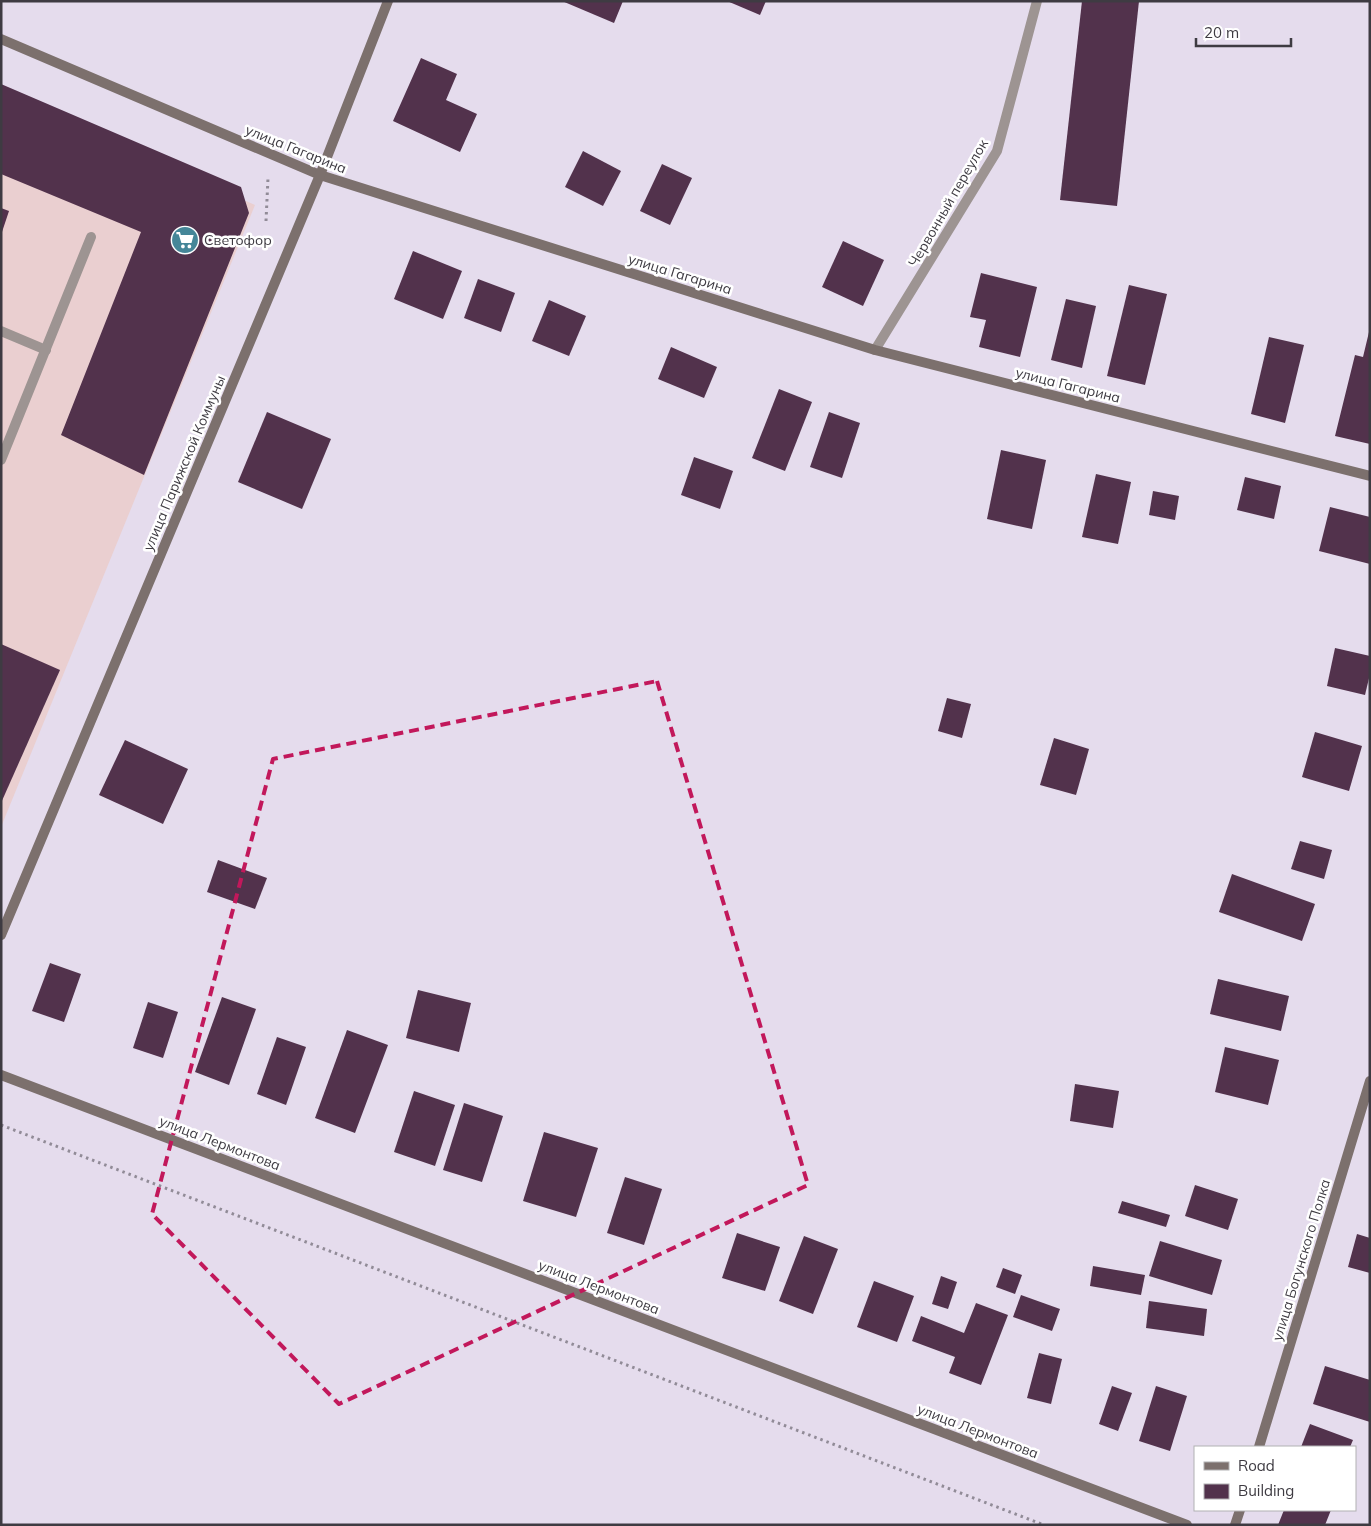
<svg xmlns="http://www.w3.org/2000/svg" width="1371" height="1526" font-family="Mulish,sans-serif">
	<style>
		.commercial { fill: #eacfd0 }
		.building { fill: #52324c }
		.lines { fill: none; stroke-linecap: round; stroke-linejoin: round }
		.path { stroke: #918b97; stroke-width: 3; stroke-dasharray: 2.5 4; stroke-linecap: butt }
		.lane { stroke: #9d9492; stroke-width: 10 }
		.street { stroke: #9d9492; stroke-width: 10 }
		.secondary { stroke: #7c706d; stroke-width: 10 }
		.marked { fill: none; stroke: #c2185b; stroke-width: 4; stroke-dasharray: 10 6; stroke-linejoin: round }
		.labels { text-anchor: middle; stroke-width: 5; stroke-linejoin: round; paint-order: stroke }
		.street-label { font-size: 14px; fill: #3e3b42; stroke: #fff }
		.poi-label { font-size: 14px; fill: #3e3b42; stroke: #fff; text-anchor: start }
	</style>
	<rect width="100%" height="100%" fill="#e5dced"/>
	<polygon class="commercial" points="1,92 255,205 1,827"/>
	<g class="building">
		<polygon points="562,1 623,1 614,23"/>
		<polygon points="727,1 766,1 760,15"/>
		<polygon points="1082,1 1139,1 1117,206 1060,200"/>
		<polygon points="421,58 457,74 446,100 477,114 460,152 393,121"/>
		<polygon points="1,84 241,187 249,213 144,475 61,435 141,232 1,174"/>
		<polygon points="583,151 621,171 603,206 565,187"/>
		<polygon points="662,164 692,178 670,225 640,211"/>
		<polygon points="1,208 9,211 2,232 1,232"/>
		<polygon points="843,241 884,260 863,306 822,287"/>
		<polygon points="413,251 462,271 443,319 394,299"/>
		<polygon points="981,273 1037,287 1020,357 979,347 986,320 970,317"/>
		<polygon points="478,279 515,293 501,332 464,318"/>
		<polygon points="1129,285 1167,294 1145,385 1107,376"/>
		<polygon points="1066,299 1096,306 1082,368 1051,360"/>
		<polygon points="549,300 586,316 569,356 532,341"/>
		<polygon points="1369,332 1370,332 1370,444 1335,436 1355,355 1363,357"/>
		<polygon points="1269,337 1304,345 1285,423 1251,414"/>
		<polygon points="671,347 717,367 704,398 658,379"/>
		<polygon points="779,389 812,402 785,471 752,458"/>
		<polygon points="267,412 331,439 302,509 238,482"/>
		<polygon points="829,412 860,423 842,478 810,467"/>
		<polygon points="1001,450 1046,460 1032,529 987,519"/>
		<polygon points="694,457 733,471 720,509 681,495"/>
		<polygon points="1096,474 1131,482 1118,544 1082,537"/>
		<polygon points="1245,477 1281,486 1274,519 1237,510"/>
		<polygon points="1153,491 1179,496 1175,520 1149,515"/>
		<polygon points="1330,507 1370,517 1370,564 1319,551"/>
		<polygon points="1,644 60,670 1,803"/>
		<polygon points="1335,648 1370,656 1370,674 1365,695 1327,686"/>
		<polygon points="947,698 971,704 962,738 938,731"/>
		<polygon points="1315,732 1362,746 1349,791 1302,777"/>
		<polygon points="1054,738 1089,749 1076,795 1040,785"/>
		<polygon points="125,740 188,769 163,824 99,795"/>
		<polygon points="1300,841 1332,850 1324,879 1291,869"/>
		<polygon points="218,860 267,878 255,909 207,892"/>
		<polygon points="1232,874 1315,904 1302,941 1219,912"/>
		<polygon points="50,963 81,974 64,1022 32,1011"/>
		<polygon points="1218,979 1289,996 1281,1031 1210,1014"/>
		<polygon points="418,990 471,1003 459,1052 406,1038"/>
		<polygon points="222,997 256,1009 229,1085 195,1072"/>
		<polygon points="148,1002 178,1012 163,1058 133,1048"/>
		<polygon points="347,1030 388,1045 355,1133 315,1118"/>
		<polygon points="277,1037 306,1047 286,1105 257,1094"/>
		<polygon points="1225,1047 1279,1060 1268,1105 1215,1092"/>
		<polygon points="1075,1084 1119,1091 1113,1128 1070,1121"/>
		<polygon points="414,1091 455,1105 435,1166 394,1152"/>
		<polygon points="464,1103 503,1116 482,1182 443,1170"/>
		<polygon points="544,1132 598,1148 576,1217 523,1201"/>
		<polygon points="625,1177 662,1189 644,1245 607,1233"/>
		<polygon points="1195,1185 1238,1199 1228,1230 1185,1216"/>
		<polygon points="1122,1201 1170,1215 1166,1227 1118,1213"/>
		<polygon points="737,1233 780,1247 765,1291 722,1278"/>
		<polygon points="1357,1234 1370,1238 1370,1273 1348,1267"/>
		<polygon points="804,1236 838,1249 813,1314 779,1301"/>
		<polygon points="1160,1241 1222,1260 1212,1295 1149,1276"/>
		<polygon points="1093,1266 1145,1275 1141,1295 1090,1286"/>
		<polygon points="1003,1268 1022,1275 1015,1294 996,1287"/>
		<polygon points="941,1276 957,1282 948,1309 932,1304"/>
		<polygon points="874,1281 914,1296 897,1342 857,1327"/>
		<polygon points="1021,1295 1060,1309 1052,1331 1013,1317"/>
		<polygon points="1149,1301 1207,1309 1204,1336 1146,1328"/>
		<polygon points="976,1303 1008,1315 981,1385 949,1373 955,1357 912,1341 921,1316 964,1333"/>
		<polygon points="1039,1353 1062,1359 1051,1404 1027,1398"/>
		<polygon points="1325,1366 1370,1380 1370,1422 1313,1404"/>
		<polygon points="1112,1386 1132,1393 1118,1431 1099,1424"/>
		<polygon points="1156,1386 1187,1396 1170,1451 1139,1441"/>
		<polygon points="1310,1424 1353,1440 1350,1447 1301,1447"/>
		<polygon points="1284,1510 1331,1510 1325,1525 1278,1525"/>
	</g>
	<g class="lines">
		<g class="path">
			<polyline points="266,221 268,178 266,178"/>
			<polyline points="1,1125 1044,1525"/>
		</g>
		<g class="lane">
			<polyline points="1,331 46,350"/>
			<polyline points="1,460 91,237"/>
		</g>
		<polyline class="street" points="875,350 997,151 1037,1"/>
		<g class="secondary">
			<polyline points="1,39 320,175 875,350 1370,476"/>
			<polyline points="1,935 320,175 388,1"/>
			<polyline points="1,1075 1187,1525"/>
			<polyline points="1259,1447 1370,1081"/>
			<polyline points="1235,1525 1240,1510"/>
		</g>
	</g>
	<path class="marked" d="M 657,681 L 808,1185 L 339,1404 L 152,1214 L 273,759 Z"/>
	<defs>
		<g id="supermarket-disc" transform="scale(1.4375)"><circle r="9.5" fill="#458698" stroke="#fff"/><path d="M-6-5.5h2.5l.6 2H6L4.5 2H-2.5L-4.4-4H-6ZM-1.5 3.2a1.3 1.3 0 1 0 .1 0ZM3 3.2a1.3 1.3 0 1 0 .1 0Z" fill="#fff"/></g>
	</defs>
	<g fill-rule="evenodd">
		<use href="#supermarket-disc" x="185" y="240"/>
	</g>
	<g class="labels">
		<g class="street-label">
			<text transform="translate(296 149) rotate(22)" y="5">улица Гагарина</text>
			<text transform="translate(948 203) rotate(-60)" y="5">Червонный переулок</text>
			<text transform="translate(680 274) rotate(17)" y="5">улица Гагарина</text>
			<text transform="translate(1068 385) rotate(14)" y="5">улица Гагарина</text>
			<text transform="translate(184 463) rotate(-67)" y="5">улица Парижской Коммуны</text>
			<text transform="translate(220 1143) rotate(21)" y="5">улица Лермонтова</text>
			<text transform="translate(1301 1260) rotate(-73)" y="5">улица Богунского Полка</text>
			<text transform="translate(599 1287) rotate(21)" y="5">улица Лермонтова</text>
			<text transform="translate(978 1431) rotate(21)" y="5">улица Лермонтова</text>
		</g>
		<g class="poi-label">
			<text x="204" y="245">Светофор</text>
		</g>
	</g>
	<rect width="1371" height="1526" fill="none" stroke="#3e3b42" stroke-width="5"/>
	<rect x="1194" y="1446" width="162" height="65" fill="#ffffff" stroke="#b2b1b3"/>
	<rect x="1204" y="1462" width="25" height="8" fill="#7c706d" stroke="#b2b1b3"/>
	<text x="1238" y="1471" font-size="15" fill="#3e3b42">Road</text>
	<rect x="1204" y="1484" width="25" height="15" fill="#52324c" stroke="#b2b1b3"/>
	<text x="1238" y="1496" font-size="15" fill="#3e3b42">Building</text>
	<path d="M1196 38v8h95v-8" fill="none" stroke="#3e3b42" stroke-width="2.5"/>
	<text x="1204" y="38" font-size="15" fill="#3e3b42" stroke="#ffffff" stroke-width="4" paint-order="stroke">20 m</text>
</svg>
